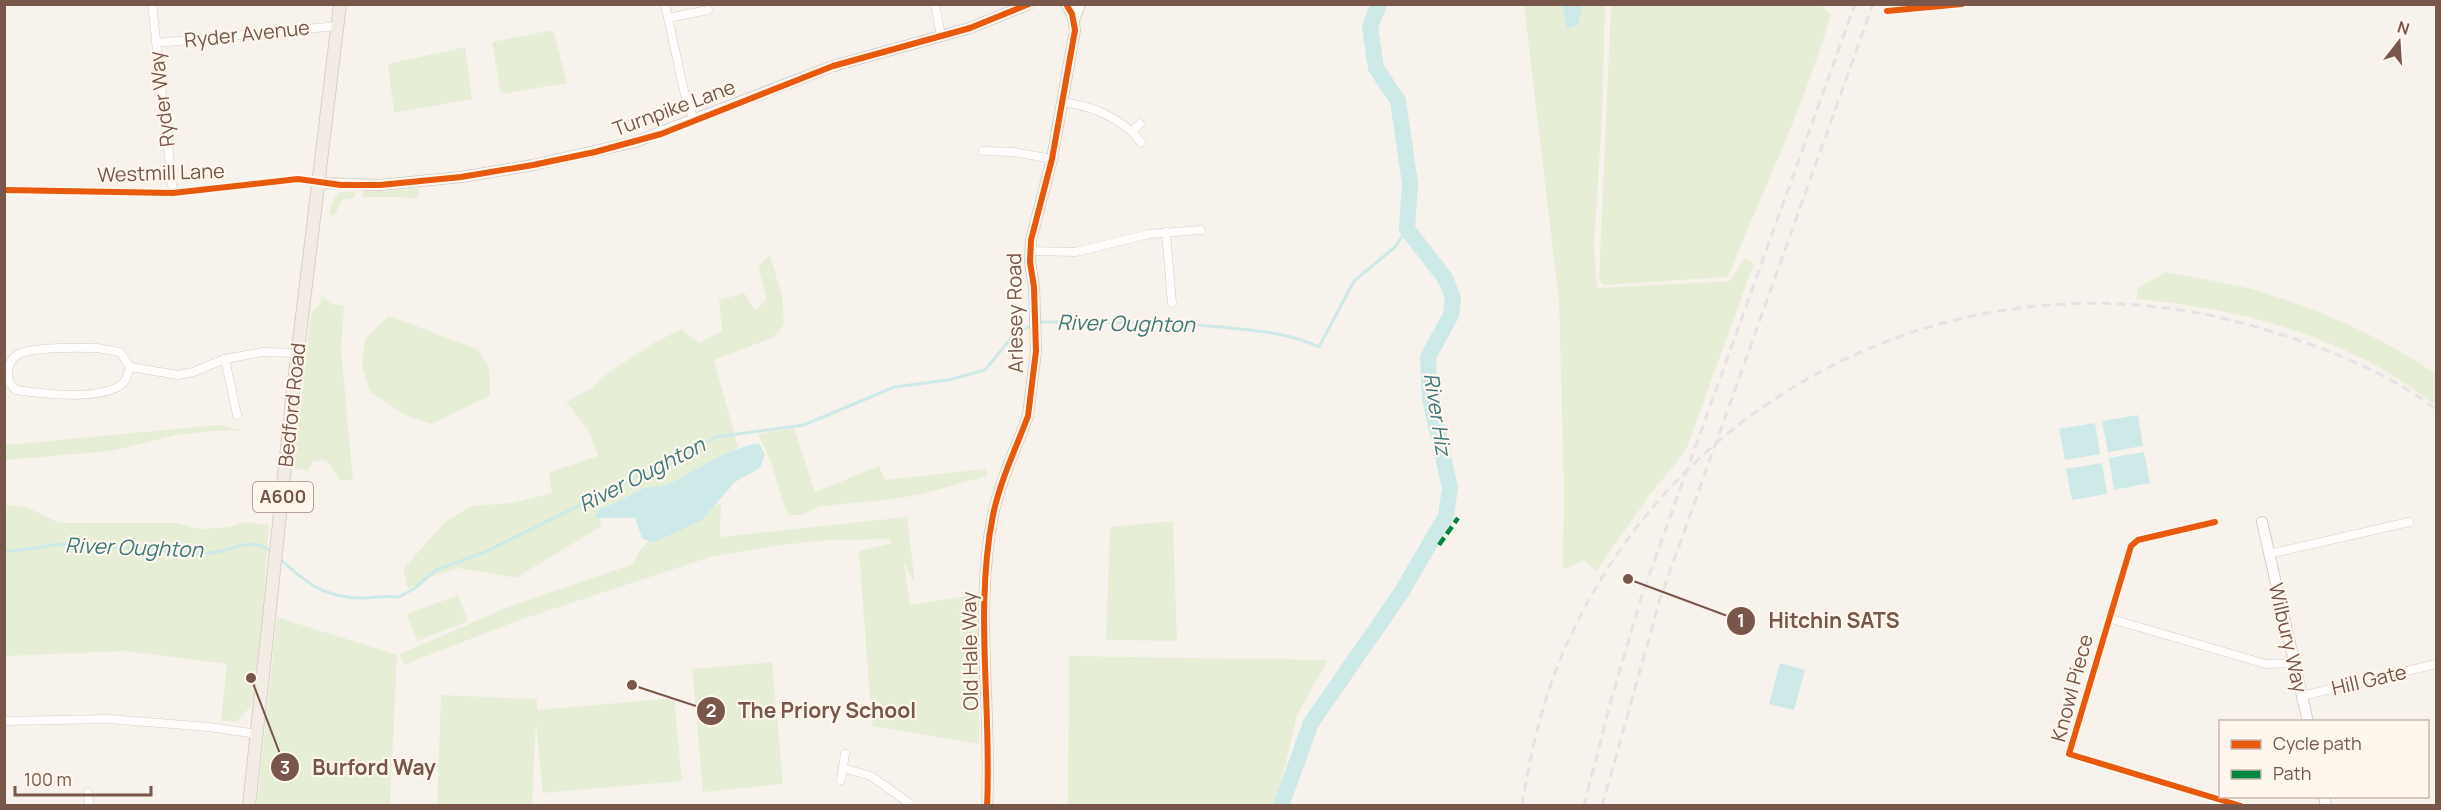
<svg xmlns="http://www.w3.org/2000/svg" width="2441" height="810" font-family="Manrope,sans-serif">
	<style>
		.green { fill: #e6efd6 }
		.water { fill: #cdeae9 }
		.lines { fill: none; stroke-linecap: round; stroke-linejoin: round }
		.stream { stroke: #cdeae9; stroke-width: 3 }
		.river { stroke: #cdeae9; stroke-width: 16 }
		.street-casing { stroke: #d7cec8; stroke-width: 9 }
		.secondary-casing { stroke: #d8cdc8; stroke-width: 12 }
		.primary-casing { stroke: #dacfc9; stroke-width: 14 }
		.street { stroke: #fefdfc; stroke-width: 8 }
		.secondary { stroke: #fefdfc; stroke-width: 10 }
		.primary { stroke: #f3ece5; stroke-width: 12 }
		.rail { stroke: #e5e3e5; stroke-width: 3; stroke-dasharray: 9 6; stroke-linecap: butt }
		.quiet { stroke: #00873e; stroke-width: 4.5; stroke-dasharray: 9 4.5; stroke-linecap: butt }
		.cycleway-casing { stroke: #fff7ee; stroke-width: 10 }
		.cycleway { stroke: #e8590c; stroke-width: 6 }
		.labels { text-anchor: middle; stroke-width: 4.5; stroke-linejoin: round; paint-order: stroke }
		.shield { fill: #fff7ee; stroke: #a0867b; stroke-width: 1.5 }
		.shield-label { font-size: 18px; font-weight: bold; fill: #78564a }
		.street-label { font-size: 20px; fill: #78564a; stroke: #fff7ee }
		.water-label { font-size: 21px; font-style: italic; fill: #3c797e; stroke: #fff7ee }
		.leader { fill: none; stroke: #78564a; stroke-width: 2 }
		.callout-dot { fill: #78564a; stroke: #fff7ee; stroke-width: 2 }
		.mark-label { font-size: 18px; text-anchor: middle; font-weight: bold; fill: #fff }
		.callout-label { font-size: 21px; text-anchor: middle; font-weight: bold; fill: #78564a; stroke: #fff7ee; stroke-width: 4.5; stroke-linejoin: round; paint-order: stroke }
	</style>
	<rect width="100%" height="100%" fill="#f8f2ec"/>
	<g class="green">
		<path d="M 1819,4 L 1831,14 C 1805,105 1763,190 1728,277 L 1604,285 L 1599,280 L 1611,5 Z"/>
		<polygon points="1524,5 1562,5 1567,29 1579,25 1582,5 1605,5 1602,117 1594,245 1597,288 1730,281 1744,259 1754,263 1686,450 1649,496 1596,571 1584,561 1563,569 1564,490 1559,301"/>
		<polygon points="553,30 567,83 501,94 492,42"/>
		<polygon points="465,47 472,99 394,113 388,64"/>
		<polygon points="419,189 419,196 414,199 401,197 362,197 363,191"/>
		<path d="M 341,192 L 355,192 L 355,198 L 342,200 L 335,214 L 330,216 C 331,206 332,198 341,192 Z"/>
		<polygon points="770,255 782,296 784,325 772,338 714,360 738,447 682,485 602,514 600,527 516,578 460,568 433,576 408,589 403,569 446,521 471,506 511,503 552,493 549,472 598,456 589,431 566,402 589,390 608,373 652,344 681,329 699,343 722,331 719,300 744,293 755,310 767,299 758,267"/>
		<path d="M 2165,272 C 2194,278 2226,282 2255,290 C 2320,309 2380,336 2436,374 L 2436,406 C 2423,396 2409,385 2395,377 C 2317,329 2226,307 2136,299 L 2138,288 Z"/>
		<path d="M 322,296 L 332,304 L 344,306 L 341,350 L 353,480 L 342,481 C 334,474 333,466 324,460 L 313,461 L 308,471 L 293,468 L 311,314 L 320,303 Z"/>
		<polygon points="389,316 477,349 489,366 490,396 431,424 407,416 370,392 362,364 365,339"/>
		<polygon points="219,425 243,431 228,430 181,434 111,451 5,460 5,445"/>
		<polygon points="794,428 815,492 879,466 885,480 986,469 987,476 922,494 888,500 821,506 801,515 789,515 784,505 771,462 758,434"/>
		<path d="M 721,503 L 720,537 L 907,517 L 915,584 L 904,563 L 910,605 L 979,594 L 979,744 L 872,726 L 859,551 L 892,543 L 890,539 L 829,540 L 772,546 L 710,557 L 511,623 L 404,665 L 400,654 L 508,607 L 633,564 C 649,528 687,517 721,503 Z"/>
		<polygon points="4,505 26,507 60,523 178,523 199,529 229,527 245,522 269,525 263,610 265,612 255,702 236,722 221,721 227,664 127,651 5,656"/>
		<polygon points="1173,521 1177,641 1106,640 1110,527"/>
		<polygon points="458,595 468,621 417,641 407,614"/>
		<polygon points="277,617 397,655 390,805 257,805"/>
		<polygon points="1069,656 1070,656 1328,660 1297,715 1276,805 1068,806"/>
		<polygon points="772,662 783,784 703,792 692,669"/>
		<polygon points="441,695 537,699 537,710 674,698 682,781 543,793 536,722 532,805 437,805"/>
	</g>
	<g class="water">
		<polygon points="1562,5 1582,5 1579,25 1567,29"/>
		<polygon points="2138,415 2143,446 2108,452 2102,421"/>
		<polygon points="2095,423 2100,454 2065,460 2059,429"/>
		<path d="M 759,443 L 765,455 L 760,468 L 735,482 L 702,520 L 653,543 L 642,538 L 635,518 L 595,518 L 599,509 C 619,503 625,497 642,489 C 650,485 660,488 669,484 C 699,469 726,449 759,443 Z"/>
		<polygon points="2144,452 2150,483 2114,490 2109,458"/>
		<polygon points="2102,463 2107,494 2072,500 2066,469"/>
		<polygon points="1780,663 1805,670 1794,710 1769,704"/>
	</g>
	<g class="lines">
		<g class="stream">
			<path d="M 1038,322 C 1100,322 1160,322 1221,327 C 1256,331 1287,332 1319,347 L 1354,281 L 1395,247 L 1407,229"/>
			<path d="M 4,552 L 71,543 L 198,554 C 204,553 211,553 217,552 C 236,549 253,537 271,551"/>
			<path d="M 278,557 C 305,582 323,598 362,598 C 377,598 383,595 399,597 L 415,588 L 436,570 L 485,552 L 638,476 L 677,461 L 716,437 L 804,425 L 894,387 L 948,380 L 985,370 L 1013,336 L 1032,325"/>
		</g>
		<polyline class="river" points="1281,806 1311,723 1401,593 1446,516 1450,488 1430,398 1428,357 1451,315 1453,298 1445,278 1407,229 1410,183 1398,101 1376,68 1370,27 1379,4"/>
		<g class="street-casing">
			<g id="street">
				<polyline points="152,4 173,193"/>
				<polyline points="665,4 684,91 694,120"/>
				<polyline points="935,4 941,37"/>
				<polyline points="668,18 708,10"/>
				<polyline points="156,43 338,26"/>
				<path d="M 1062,102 C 1090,106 1109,113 1131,131"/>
				<polyline points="1140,124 1131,131 1141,142"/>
				<polyline points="983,151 1013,152 1052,159"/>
				<polyline points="4,190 173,193 298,179 318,183"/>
				<polyline points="1166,232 1172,303"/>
				<polyline points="1030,251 1076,252 1149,234 1201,230"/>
				<path d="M 97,348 L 120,352 L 130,367 C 128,373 127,380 122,384 C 101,401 42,394 16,390 L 8,381 C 8,372 7,362 17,355 C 31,346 79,348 97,348 Z"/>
				<polyline points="225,359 237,415"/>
				<polyline points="130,367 178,375 193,372 225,359 263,352 297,353"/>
				<polyline points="2215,522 2138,540 2131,546 2069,754 2241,806"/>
				<polyline points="2269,554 2409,522"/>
				<polyline points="2108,618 2266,664 2294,663"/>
				<polyline points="2302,696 2436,664"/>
				<polyline points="4,721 109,719 209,727 257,734"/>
				<polyline points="843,768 871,776 909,803"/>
				<polyline points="841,780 845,754"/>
				<polyline points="88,793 89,806"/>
			</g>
		</g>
		<g class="secondary-casing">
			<g id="secondary">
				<polyline points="1074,20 1080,4"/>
				<polyline points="318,183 380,185 461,177 533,165 635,142 833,66 970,28 1029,4"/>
				<polyline points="2262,522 2308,722"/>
				<polyline points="2324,796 2326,806"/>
				<path d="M 987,806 C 992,709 974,610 993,515 C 1000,481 1016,448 1028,416 L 1036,351 L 1034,287 L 1030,262 L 1031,240 L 1052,159 L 1075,30 L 1072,14 L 1066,4"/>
			</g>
		</g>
		<g class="primary-casing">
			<polyline id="primary" points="249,806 293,391 340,4"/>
		</g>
		<use href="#street" class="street"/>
		<use href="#secondary" class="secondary"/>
		<use href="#primary" class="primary"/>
		<g class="rail">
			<path d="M 1522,806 C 1530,754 1542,703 1562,655 C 1678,382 1980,242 2263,329 C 2326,348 2383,370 2436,409"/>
			<polyline points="1584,806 1611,700 1642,595 1855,4"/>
			<polyline points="1602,806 1660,599 1873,4"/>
		</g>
		<polyline class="quiet" points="1439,545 1458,518"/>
		<g class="cycleway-casing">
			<g id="cycleway">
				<polyline points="1887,11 1962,4"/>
				<polyline points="4,190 173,193 298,179 341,185 380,185 461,177 533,165 595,152 661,134 833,66 970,28 1029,4"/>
				<polyline points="2215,522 2138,540 2131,546 2069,754 2241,806"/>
				<path d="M 987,806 C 992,709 974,610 993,515 C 1000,481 1016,448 1028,416 L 1036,351 L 1034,287 L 1030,262 L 1031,240 L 1052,159 L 1075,30 L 1072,14 L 1066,4"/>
			</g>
		</g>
		<use href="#cycleway" class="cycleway"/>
	</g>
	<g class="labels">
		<rect class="shield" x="253" y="482" width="60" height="30" rx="4.5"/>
		<g class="shield-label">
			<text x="283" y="503">A600</text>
		</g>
		<g class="street-label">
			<text transform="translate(247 34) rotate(-6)" y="7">Ryder Avenue</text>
			<text transform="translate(162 99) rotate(-97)" y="7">Ryder Way</text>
			<text transform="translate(674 108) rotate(-20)" y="7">Turnpike Lane</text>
			<text transform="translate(161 173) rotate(-2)" y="7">Westmill Lane</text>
			<text transform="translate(1015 313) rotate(-91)" y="7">Arlesey Road</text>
			<text transform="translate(292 405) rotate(-84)" y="7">Bedford Road</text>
			<text transform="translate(2288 638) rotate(77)" y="7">Wilbury Way</text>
			<text transform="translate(970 651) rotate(-91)" y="7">Old Hale Way</text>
			<text transform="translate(2369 680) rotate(-13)" y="7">Hill Gate</text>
			<text transform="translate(2072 688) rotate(-75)" y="7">Knowl Piece</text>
		</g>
		<g class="water-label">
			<text transform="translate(1126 324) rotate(1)" y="7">River Oughton</text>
			<text transform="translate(1437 414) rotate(81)" y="7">River Hiz</text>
			<text transform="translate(642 475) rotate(-27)" y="7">River Oughton</text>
			<text transform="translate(134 548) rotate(2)" y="7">River Oughton</text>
		</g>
	</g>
	<path class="leader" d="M1628 579L1741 621M632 685L711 711M251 678L285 767"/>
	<g class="callout-dot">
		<circle cx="1628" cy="579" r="6"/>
		<circle cx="632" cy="685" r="6"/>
		<circle cx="251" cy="678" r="6"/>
		<circle cx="1741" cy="621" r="15"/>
		<circle cx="711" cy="711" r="15"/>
		<circle cx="285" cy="767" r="15"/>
	</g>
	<g class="mark-label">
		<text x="1741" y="627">1</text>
		<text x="711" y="717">2</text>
		<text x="285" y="774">3</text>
	</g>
	<g class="callout-label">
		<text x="1834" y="628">Hitchin SATS</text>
		<text x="827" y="718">The Priory School</text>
		<text x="374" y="775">Burford Way</text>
	</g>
	<rect width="2441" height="810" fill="none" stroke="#78564a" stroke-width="12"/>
	<rect x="2219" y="720" width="210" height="78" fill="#fff7ee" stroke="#c9b7ac" stroke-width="1.5"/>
	<rect x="2231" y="740" width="30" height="9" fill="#e8590c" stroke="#c9b7ac" stroke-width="1.5"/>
	<text x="2273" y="750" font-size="18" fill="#78564a">Cycle path</text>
	<rect x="2231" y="770" width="30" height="9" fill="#00873e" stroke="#c9b7ac" stroke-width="1.5"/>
	<text x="2273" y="780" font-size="18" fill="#78564a">Path</text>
	<g transform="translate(2399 42) rotate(17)" stroke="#fff7ee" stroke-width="4.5" paint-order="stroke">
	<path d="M0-4.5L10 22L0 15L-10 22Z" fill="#78564a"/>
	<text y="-9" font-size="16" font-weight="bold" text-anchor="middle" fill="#78564a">N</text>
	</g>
	<path d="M15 786v9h136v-9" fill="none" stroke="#78564a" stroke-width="3"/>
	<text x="24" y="786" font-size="18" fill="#78564a" stroke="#fff7ee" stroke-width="4.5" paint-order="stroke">100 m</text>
</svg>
